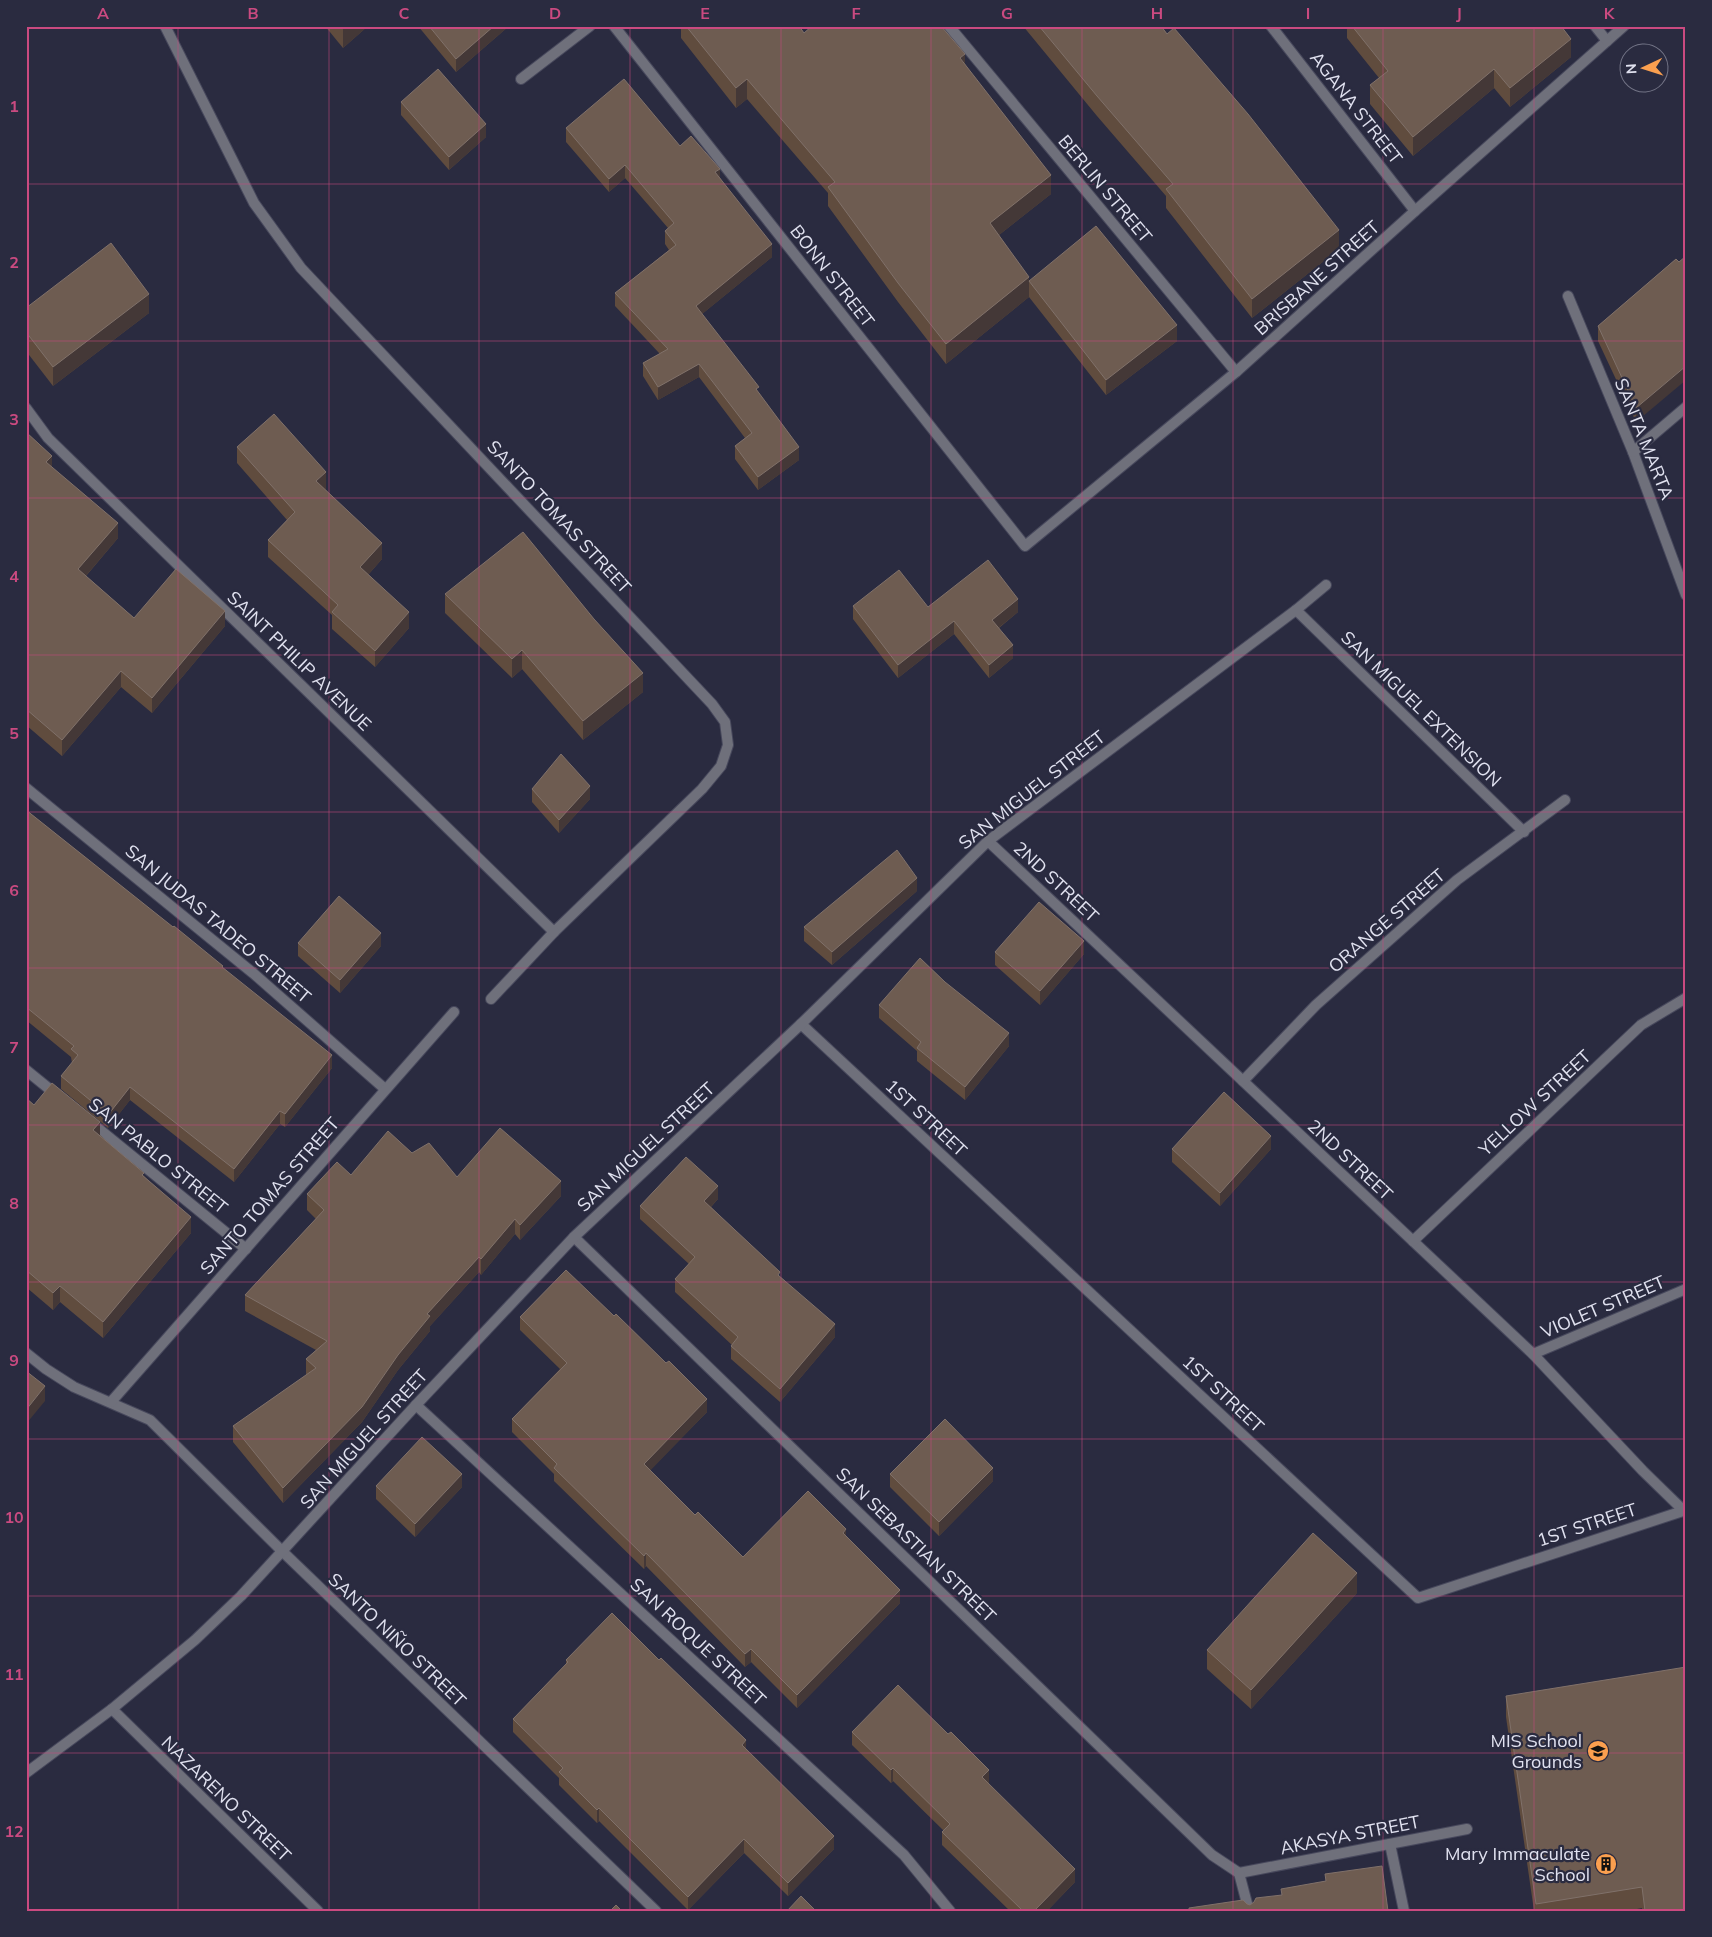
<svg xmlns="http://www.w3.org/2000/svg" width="1712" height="1937" font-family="Mulish,sans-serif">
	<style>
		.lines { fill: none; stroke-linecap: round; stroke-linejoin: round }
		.minor-casing { stroke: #47485c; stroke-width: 12 }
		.minor { stroke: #6f707b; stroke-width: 10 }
		.wall { fill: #604c3e }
		.shaded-wall { fill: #443837 }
		.building { fill: #6e5c51; stroke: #80716a }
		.grid { fill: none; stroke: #ca4a80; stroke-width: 1; stroke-opacity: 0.55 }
		.labels { text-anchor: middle; stroke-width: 4.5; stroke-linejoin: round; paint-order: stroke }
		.street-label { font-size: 18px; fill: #e1e2f0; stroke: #2a2b40 }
		.poi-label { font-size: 18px; fill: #e1e2f0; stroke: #2a2b40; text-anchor: end }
		.neatline { fill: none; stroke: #ca4a80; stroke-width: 2 }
		.grid-label { font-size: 16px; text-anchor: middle; font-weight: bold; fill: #ca4a80 }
	</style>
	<rect width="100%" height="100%" fill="#2a2b40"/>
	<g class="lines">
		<g class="minor-casing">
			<g id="minor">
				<polyline points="165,26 254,203 301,268 712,704 725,722 728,745 721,766 702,789 554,932 491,999"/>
				<polyline points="614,26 1025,546 1236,372 1415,211 1624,26"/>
				<polyline points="949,26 1236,372"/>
				<polyline points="1271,26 1415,211"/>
				<polyline points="1595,26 1607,41"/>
				<polyline points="521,79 590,26"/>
				<polyline points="1568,296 1633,452 1686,595"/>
				<polyline points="26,408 48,438 554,932"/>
				<polyline points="1633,452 1686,407"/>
				<polyline points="1296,610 1524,832"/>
				<polyline points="26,788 253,973 385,1089"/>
				<polyline points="988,841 1533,1354 1643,1471 1683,1510"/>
				<polyline points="801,1024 1418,1598 1686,1510"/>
				<polyline points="26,1070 58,1096"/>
				<polyline points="1243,1081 1316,1005 1457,880 1565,800"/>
				<polyline points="89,1121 246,1249"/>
				<polyline points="574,1237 1212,1855 1239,1873"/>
				<polyline points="1413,1241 1641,1025 1686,998"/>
				<polyline points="26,1353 46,1369 74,1387 150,1420 283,1552 656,1911"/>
				<polyline points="1533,1354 1686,1289"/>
				<polyline points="111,1402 454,1012"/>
				<polyline points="416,1405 904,1855 950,1911"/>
				<polyline points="112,1709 318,1911"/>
				<polyline points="26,1773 112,1709 195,1640 241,1596 416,1405 574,1237 801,1024 988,841 1296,610 1326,585"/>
				<polyline points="1390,1844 1404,1911"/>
				<polyline points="1239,1873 1467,1829"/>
				<polyline points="1239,1873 1249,1911"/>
			</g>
		</g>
		<use href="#minor" class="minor"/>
	</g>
	<g class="wall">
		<polygon points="325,26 368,26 343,48"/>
		<polygon points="418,26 509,26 456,72"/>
		<polygon points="681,26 799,26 804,33 965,64 1051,194 999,235 1029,281 1177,341 1106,395 1029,297 946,364 898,302 828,206 828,193 747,99 736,108 681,38"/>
		<polygon points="1023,26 1161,26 1339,249 1252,318 1166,208 1166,196 1097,116"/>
		<polygon points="1347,26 1561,26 1571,57 1510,107 1494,88 1413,156 1370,104 1370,85 1379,78 1347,38"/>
		<polygon points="401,102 486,137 449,170 401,115"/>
		<polygon points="566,128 680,146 720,178 772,257 702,314 759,393 799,460 758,490 735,459 735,446 745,438 699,377 658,400 643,376 643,363 660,354 615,306 615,293 669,250 665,244 665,231 668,228 625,178 609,192 566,142"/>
		<polygon points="1676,259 1636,422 1598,341 1598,326"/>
		<polygon points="26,308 149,313 53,386 26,351"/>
		<polygon points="26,432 52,467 118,538 86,576 134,618 225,626 152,713 121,687 62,756 26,725"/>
		<polygon points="237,447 326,488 325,489 382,559 368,575 409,628 375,667 332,629 332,615 268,557 268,540 287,520 237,463"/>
		<polygon points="445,594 643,692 583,740 522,669 512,678 445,613"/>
		<polygon points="853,606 928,607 1018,612 999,628 1013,658 989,678 954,634 898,678 853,619"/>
		<polygon points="532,789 590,799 559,833 532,802"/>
		<polygon points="26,810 223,968 332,1068 285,1127 280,1124 234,1182 130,1100 108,1128 61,1089 61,1076 72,1063 71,1057 26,1020"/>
		<polygon points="917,891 832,965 804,941 804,927"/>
		<polygon points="298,943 381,946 340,993 298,956"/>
		<polygon points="995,952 1084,954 1040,1005 995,965"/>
		<polygon points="879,1005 1009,1046 965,1100 917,1061 917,1051 879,1018"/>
		<polygon points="26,1098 34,1105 100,1135 144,1176 191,1233 103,1338 60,1302 53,1310 26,1287"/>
		<polygon points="1172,1149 1271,1149 1220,1206 1172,1162"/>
		<polygon points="412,1153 457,1177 561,1196 520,1240 515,1234 481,1275 479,1272 430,1326 430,1331 398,1370 362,1422 283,1503 233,1442 233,1426 307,1375 306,1374 306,1359 316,1350 245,1311 245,1295 316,1219 307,1210 307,1194 351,1175"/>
		<polygon points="718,1199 711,1207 780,1277 835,1337 780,1402 731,1359 731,1346 732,1345 675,1292 675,1279 689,1264 640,1219 640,1206"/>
		<polygon points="520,1317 707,1412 650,1470 695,1515 743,1557 846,1537 900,1603 797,1708 751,1662 745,1667 646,1566 644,1569 554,1481 554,1474 512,1432 512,1419 560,1369 520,1330"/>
		<polygon points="890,1474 993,1481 939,1536 890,1487"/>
		<polygon points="376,1486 462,1487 415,1537 376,1499"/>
		<polygon points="1357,1593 1251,1709 1207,1669 1207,1650"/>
		<polygon points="566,1660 746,1749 834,1849 788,1896 744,1853 688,1910 599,1821 597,1823 559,1785 559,1778 513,1732 513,1719 566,1664"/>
		<polygon points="1506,1696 1686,1911 1642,1911 1642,1908 1627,1911 1534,1911 1506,1717"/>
		<polygon points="852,1732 989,1783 988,1784 1075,1882 1047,1911 1010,1911 942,1845 942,1832 944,1831 893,1781 891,1783 852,1745"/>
	</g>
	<g class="shaded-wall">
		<polygon points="346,26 368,26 343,48 343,29"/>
		<polygon points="494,26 509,26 456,72 456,59"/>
		<polygon points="1571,39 1571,57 1510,107 1510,88"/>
		<polygon points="965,54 965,73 960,58"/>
		<polygon points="1494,69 1494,88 1413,156 1413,137"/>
		<polygon points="747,79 747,99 736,108 736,88"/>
		<polygon points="486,124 486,137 449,170 449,157"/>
		<polygon points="625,165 625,178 609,192 609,179"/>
		<polygon points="720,169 720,182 715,172"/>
		<polygon points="1051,175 1051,194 990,242 990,223"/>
		<polygon points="1339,230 1339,249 1252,318 1252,299"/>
		<polygon points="772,244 772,257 696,319 696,306"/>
		<polygon points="1029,277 1029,297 946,364 946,344"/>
		<polygon points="149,294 149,313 53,386 53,367"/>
		<polygon points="1177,325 1177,341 1106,395 1106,380"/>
		<polygon points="699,364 699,377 658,400 658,387"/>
		<polygon points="1686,366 1686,380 1636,422 1636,408"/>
		<polygon points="799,447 799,460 758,490 758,477"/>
		<polygon points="52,456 52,471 46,462"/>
		<polygon points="326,472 326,488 316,497 316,481"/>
		<polygon points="118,523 118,538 78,585 78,569"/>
		<polygon points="382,543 382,559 360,584 360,567"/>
		<polygon points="1018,599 1018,612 992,633 992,620"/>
		<polygon points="225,611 225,626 152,713 152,698"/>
		<polygon points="409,612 409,628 375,667 375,651"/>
		<polygon points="954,621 954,634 898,678 898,665"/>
		<polygon points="1013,645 1013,658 989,678 989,665"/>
		<polygon points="522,650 522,669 512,678 512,659"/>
		<polygon points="121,671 121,687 62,756 62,740"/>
		<polygon points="643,673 643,692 583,740 583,721"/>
		<polygon points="590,786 590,799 559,833 559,820"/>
		<polygon points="917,878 917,891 832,965 832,952"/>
		<polygon points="381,933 381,946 340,993 340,980"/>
		<polygon points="1084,941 1084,954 1040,1005 1040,991"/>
		<polygon points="1009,1033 1009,1046 965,1100 965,1087"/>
		<polygon points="332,1055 332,1068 285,1127 285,1114"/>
		<polygon points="130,1087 130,1100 108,1128 108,1115"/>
		<polygon points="280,1111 280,1124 234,1182 234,1169"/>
		<polygon points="100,1122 100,1139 93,1130"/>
		<polygon points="1271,1136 1271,1149 1220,1206 1220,1193"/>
		<polygon points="561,1181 561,1196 520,1240 520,1225"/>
		<polygon points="718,1186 718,1199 704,1214 704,1201"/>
		<polygon points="191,1217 191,1233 103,1338 103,1322"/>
		<polygon points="515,1219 515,1234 481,1275 481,1259"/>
		<polygon points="479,1257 479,1272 430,1326 430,1331 398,1370 362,1422 283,1503 283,1488 427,1314"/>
		<polygon points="60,1286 60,1302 53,1310 53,1293"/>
		<polygon points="835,1324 835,1337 780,1402 780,1389"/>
		<polygon points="45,1386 45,1401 26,1424 26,1410"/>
		<polygon points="707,1399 707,1412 644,1477 644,1464"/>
		<polygon points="993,1468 993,1481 939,1536 939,1522"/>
		<polygon points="462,1474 462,1487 415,1537 415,1524"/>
		<polygon points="846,1529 846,1542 843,1533"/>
		<polygon points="646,1553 646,1566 644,1569 644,1556"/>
		<polygon points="1357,1573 1357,1593 1251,1709 1251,1690"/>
		<polygon points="900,1590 900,1603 797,1708 797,1695"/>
		<polygon points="751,1649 751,1662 745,1667 745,1654"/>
		<polygon points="746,1740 746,1753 742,1745"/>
		<polygon points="893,1768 893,1781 891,1783 891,1770"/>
		<polygon points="989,1770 989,1783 982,1790 982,1777"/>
		<polygon points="599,1808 599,1821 597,1823 597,1810"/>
		<polygon points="834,1836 834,1849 788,1896 788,1883"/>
		<polygon points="744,1839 744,1853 688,1910 688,1897"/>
		<polygon points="1075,1869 1075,1882 1047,1911 1034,1911"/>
	</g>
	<g class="building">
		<polygon points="429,26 494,26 456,59"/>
		<polygon points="686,26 799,26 804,33 812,26 941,26 965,54 960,58 1051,175 990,223 1029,277 946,344 898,283 828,187 835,182 747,79 736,88"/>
		<polygon points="1039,26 1161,26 1167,34 1174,28 1248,114 1339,230 1252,299 1166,189 1173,184 1097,96"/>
		<polygon points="1352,26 1561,26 1571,39 1510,88 1494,69 1413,137 1370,85 1388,71"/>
		<polygon points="438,69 486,124 449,157 401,102"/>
		<polygon points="624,79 680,146 691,136 720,169 715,172 772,244 696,306 759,387 756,389 799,447 758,477 735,446 752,433 699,364 658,387 643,363 668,349 615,293 676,245 665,231 674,223 625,165 609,179 566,128"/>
		<polygon points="1096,226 1177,325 1106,380 1029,281"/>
		<polygon points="111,243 149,294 53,367 26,332 26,308"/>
		<polygon points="1686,256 1686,366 1636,408 1598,326 1676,259 1679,262"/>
		<polygon points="274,414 326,472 316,481 382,543 360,567 409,612 375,651 332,612 338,605 268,540 295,512 237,447"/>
		<polygon points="26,432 52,456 46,462 118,523 78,569 134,618 176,569 225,611 152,698 121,671 62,740 26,709"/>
		<polygon points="523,532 594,619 643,673 583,721 522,650 512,659 445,594"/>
		<polygon points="988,560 1018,599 992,620 1013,645 989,665 954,621 898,665 853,606 899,570 928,607"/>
		<polygon points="561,754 590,786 559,820 532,789"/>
		<polygon points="26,810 173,927 174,926 223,966 222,967 332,1055 285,1114 280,1111 234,1169 130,1087 108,1115 61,1076 78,1055 71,1049 74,1046 26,1007"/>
		<polygon points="897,850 917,878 832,952 804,927"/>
		<polygon points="339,896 381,933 340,980 298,943"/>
		<polygon points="1039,902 1084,941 1040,991 995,952"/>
		<polygon points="920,958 945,982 1009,1033 965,1087 917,1048 921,1042 879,1005"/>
		<polygon points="52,1083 100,1122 93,1130 144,1173 142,1175 191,1217 103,1322 60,1286 53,1293 26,1270 26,1098 34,1105"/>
		<polygon points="1224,1092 1271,1136 1220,1193 1172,1149"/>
		<polygon points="500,1128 561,1181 520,1225 515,1219 481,1259 479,1257 427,1314 430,1316 398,1355 362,1407 283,1488 233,1426 316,1368 306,1359 327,1341 245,1295 324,1210 307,1194 337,1162 351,1175 388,1131 412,1153 429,1143 457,1177"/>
		<polygon points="686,1157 718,1186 704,1201 780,1272 778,1275 835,1324 780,1389 731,1346 738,1337 675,1279 695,1257 640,1206"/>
		<polygon points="566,1270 614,1316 616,1314 666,1363 669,1361 707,1399 644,1464 695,1515 698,1512 743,1557 808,1491 846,1529 843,1533 900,1590 797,1695 751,1649 745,1654 646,1553 644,1556 554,1468 557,1464 512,1419 567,1363 520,1317"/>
		<polygon points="26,1371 45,1386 26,1410"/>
		<polygon points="945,1419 993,1468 939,1522 890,1474"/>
		<polygon points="422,1437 462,1474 415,1524 376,1486"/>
		<polygon points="1313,1533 1357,1573 1251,1690 1207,1650"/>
		<polygon points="612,1613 659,1660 661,1658 746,1740 742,1745 834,1836 788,1883 744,1839 688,1897 599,1808 597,1810 559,1772 563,1768 513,1719 568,1662 566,1660"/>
		<polygon points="1686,1667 1686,1911 1645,1911 1642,1887 1536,1904 1506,1696"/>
		<polygon points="898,1685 948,1734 951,1732 989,1770 982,1777 1075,1869 1034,1911 1023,1911 942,1832 950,1824 893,1768 891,1770 852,1732"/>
		<polygon points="1382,1866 1388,1911 1189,1911 1189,1908 1243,1900 1247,1904 1250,1905 1254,1902 1256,1898 1282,1895 1281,1889 1326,1881 1325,1874"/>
		<polygon points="801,1896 816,1911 787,1911"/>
		<polygon points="616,1905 622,1911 610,1911"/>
	</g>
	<path class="grid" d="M 178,26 L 178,1911M 329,26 L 329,1911M 479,26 L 479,1911M 630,26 L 630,1911M 781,26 L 781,1911M 931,26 L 931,1911M 1082,26 L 1082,1911M 1233,26 L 1233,1911M 1383,26 L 1383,1911M 1534,26 L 1534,1911M 26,184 L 1686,184M 26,341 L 1686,341M 26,498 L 1686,498M 26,655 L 1686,655M 26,812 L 1686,812M 26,968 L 1686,968M 26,1125 L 1686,1125M 26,1282 L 1686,1282M 26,1439 L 1686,1439M 26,1596 L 1686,1596M 26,1753 L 1686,1753"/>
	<defs>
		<g id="school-disc" transform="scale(1.125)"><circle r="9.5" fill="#fa9f4f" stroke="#2a2b40"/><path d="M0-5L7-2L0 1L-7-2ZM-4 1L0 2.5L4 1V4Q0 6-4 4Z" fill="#111"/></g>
		<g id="building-disc" transform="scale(1.125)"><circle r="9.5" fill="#fa9f4f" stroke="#2a2b40"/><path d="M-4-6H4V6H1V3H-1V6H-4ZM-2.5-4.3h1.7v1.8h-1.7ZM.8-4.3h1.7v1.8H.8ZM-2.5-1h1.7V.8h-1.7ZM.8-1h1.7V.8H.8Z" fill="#111"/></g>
	</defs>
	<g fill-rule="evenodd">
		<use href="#school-disc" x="1598" y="1751"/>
		<use href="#building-disc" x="1606" y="1864"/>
	</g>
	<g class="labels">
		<g class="street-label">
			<text transform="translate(1356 108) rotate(52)" y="6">AGANA STREET</text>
			<text transform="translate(1105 189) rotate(50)" y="6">BERLIN STREET</text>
			<text transform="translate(832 276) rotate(52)" y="6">BONN STREET</text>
			<text transform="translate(1317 278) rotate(-42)" y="6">BRISBANE STREET</text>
			<text transform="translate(1644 439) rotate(68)" y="6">SANTA MARTA</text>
			<text transform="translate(559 517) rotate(47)" y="6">SANTO TOMAS STREET</text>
			<text transform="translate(299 661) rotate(44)" y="6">SAINT PHILIP AVENUE</text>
			<text transform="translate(1421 709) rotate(44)" y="6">SAN MIGUEL EXTENSION</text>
			<text transform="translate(1032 790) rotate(-38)" y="6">SAN MIGUEL STREET</text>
			<text transform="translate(1056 882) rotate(43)" y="6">2ND STREET</text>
			<text transform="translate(1387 921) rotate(-41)" y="6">ORANGE STREET</text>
			<text transform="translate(218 924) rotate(40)" y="6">SAN JUDAS TADEO STREET</text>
			<text transform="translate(1535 1103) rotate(-43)" y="6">YELLOW STREET</text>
			<text transform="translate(926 1118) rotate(43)" y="6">1ST STREET</text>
			<text transform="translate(646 1147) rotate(-43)" y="6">SAN MIGUEL STREET</text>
			<text transform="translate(158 1156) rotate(39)" y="6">SAN PABLO STREET</text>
			<text transform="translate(1350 1160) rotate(43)" y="6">2ND STREET</text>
			<text transform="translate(270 1196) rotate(-49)" y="6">SANTO TOMAS STREET</text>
			<text transform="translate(1603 1307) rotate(-23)" y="6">VIOLET STREET</text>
			<text transform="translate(1223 1394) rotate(43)" y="6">1ST STREET</text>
			<text transform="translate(364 1439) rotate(-48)" y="6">SAN MIGUEL STREET</text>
			<text transform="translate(1587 1525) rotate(-18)" y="6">1ST STREET</text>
			<text transform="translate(916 1545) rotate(44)" y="6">SAN SEBASTIAN STREET</text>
			<text transform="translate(397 1640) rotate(44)" y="6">SANTO NIÑO STREET</text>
			<text transform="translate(698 1642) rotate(43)" y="6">SAN ROQUE STREET</text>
			<text transform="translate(226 1799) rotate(44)" y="6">NAZARENO STREET</text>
			<text transform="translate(1350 1835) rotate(-11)" y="6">AKASYA STREET</text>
		</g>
		<g class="poi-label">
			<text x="1582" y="1747">MIS School<tspan x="1582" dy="21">Grounds</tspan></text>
			<text x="1590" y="1860">Mary Immaculate<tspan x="1590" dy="21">School</tspan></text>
		</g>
	</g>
	<rect width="1712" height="1937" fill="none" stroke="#2a2b40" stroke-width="55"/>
	<g transform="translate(1644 68) rotate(266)"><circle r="24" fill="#2a2b40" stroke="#737486"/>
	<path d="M0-4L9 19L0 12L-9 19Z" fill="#fa9f4f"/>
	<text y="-8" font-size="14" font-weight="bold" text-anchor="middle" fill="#e1e2f0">N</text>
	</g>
	<rect x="28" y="28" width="1656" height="1882" class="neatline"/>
	<g class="grid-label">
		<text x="103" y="19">A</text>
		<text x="253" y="19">B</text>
		<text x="404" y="19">C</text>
		<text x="555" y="19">D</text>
		<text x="705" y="19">E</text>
		<text x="856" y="19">F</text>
		<text x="1007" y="19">G</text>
		<text x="1157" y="19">H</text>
		<text x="1308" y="19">I</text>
		<text x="1459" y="19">J</text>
		<text x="1609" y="19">K</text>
		<text x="14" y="112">1</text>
		<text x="14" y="268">2</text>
		<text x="14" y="425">3</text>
		<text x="14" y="582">4</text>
		<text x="14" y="739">5</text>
		<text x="14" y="896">6</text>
		<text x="14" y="1053">7</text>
		<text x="14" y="1209">8</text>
		<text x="14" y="1366">9</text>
		<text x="14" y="1523">10</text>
		<text x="14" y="1680">11</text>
		<text x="14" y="1837">12</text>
	</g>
</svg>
